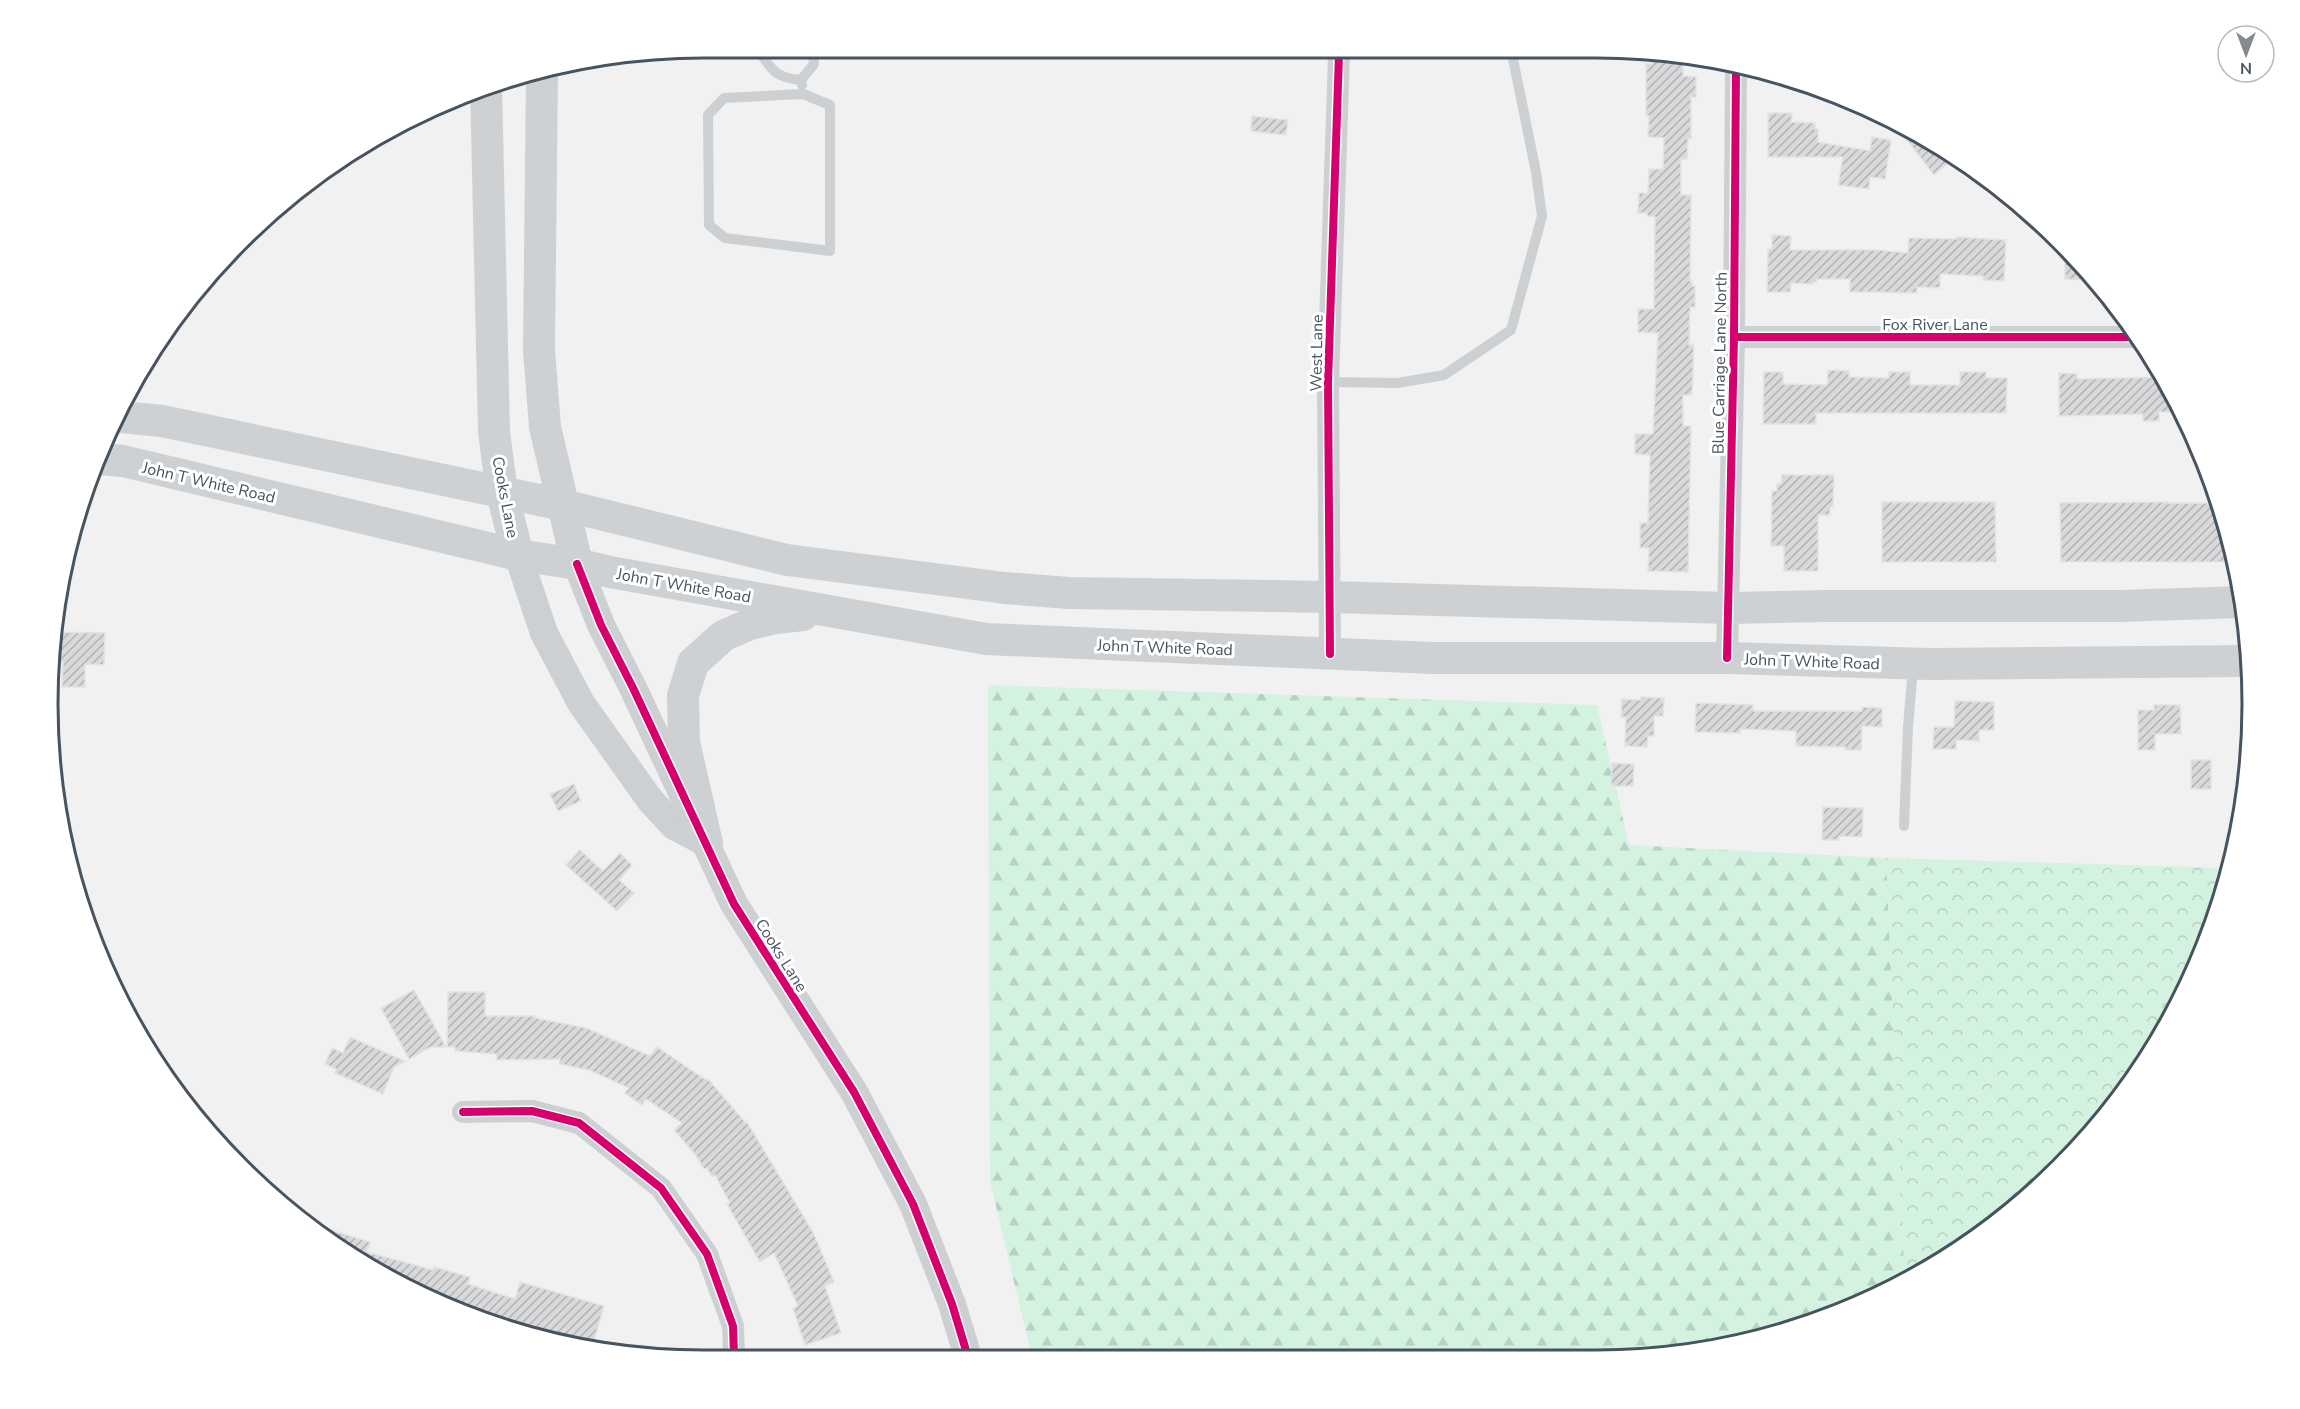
<svg xmlns="http://www.w3.org/2000/svg" width="2300" height="1409" font-family="'Nunito Sans',sans-serif">
	<style>
		.forest { fill: url(#forest-firs) }
		.park { fill: url(#park-crowns) }
		.building { fill: url(#building-hatch); stroke: #e3e3e4; stroke-width: 1.5 }
		.lines { fill: none; stroke-linecap: round; stroke-linejoin: round }
		.service { stroke: #cdd0d2; stroke-width: 10 }
		.minor { stroke: #cdd0d2; stroke-width: 22 }
		.tertiary { stroke: #cdd0d2; stroke-width: 28 }
		.secondary { stroke: #ced1d4; stroke-width: 32 }
		.cycleway-casing { stroke: #fff; stroke-width: 11 }
		.cycleway { stroke: #d6006c; stroke-width: 8 }
		.labels { text-anchor: middle; stroke-width: 6; stroke-linejoin: round; paint-order: stroke }
		.street-label { font-size: 16px; fill: #47535f; stroke: #fff }
		.rim { fill: none; stroke: #47535f; stroke-width: 3 }
	</style>
	<defs>
		<pattern id="forest-firs" width="22" height="20" patternUnits="userSpaceOnUse" patternTransform="scale(1.5)"><rect width="22" height="20" fill="#d4f2e0"/><path d="M5 1l3.5 6h-7zM16 11l3.5 6h-7z" fill="#b7d1c3"/></pattern>
		<pattern id="park-crowns" width="20" height="18" patternUnits="userSpaceOnUse" patternTransform="scale(1.5)"><rect width="20" height="18" fill="#d4f2e0"/><path d="M2 6a3 3 0 1 1 6 0M12 15a3 3 0 1 1 6 0" fill="none" stroke="#b7d1c3"/></pattern>
		<pattern id="building-hatch" width="6" height="6" patternUnits="userSpaceOnUse" patternTransform="scale(1.5)"><rect width="6" height="6" fill="#d9d9db"/><path d="M-1 1l2-2M0 6l6-6M5 7l2-2" fill="none" stroke="#b2b3b5"/></pattern>
	</defs>
	<rect width="100%" height="100%" fill="#f2f1f1"/>
	<polygon class="forest" points="988,685 1597,705 1629,845 1886,858 1905,1282 1806,1326 1639,1360 1032,1357 990,1181"/>
	<polygon class="park" points="1886,858 2231,868 2184,995 2117,1104 2029,1198 1923,1273 1905,1282"/>
	<g class="building">
		<polygon points="1652,54 1683,54 1683,76 1696,77 1696,97 1691,97 1691,138 1688,138 1687,159 1681,159 1681,195 1691,195 1690,281 1692,281 1692,286 1695,286 1695,307 1690,307 1689,345 1694,345 1692,395 1683,395 1683,426 1691,426 1688,572 1648,571 1649,548 1640,548 1640,523 1648,523 1650,455 1635,454 1635,434 1653,434 1658,333 1638,332 1638,309 1654,309 1655,217 1647,216 1647,213 1638,213 1639,193 1648,193 1649,169 1663,169 1664,138 1648,137 1649,116 1646,116 1646,64 1652,64"/>
		<polygon points="1768,113 1792,113 1791,122 1815,123 1815,129 1818,129 1818,142 1870,151 1872,137 1891,140 1885,179 1870,177 1869,189 1838,185 1843,157 1768,157"/>
		<polygon points="1252,116 1288,120 1286,135 1251,131"/>
		<polygon points="1897,127 1953,159 1934,175"/>
		<polygon points="1772,235 1791,236 1790,250 1877,250 1908,253 1909,238 1957,239 1957,237 2006,240 2004,281 1983,280 1983,276 1940,274 1940,288 1917,287 1917,293 1877,292 1850,292 1850,279 1817,279 1816,282 1813,282 1813,284 1791,283 1790,292 1767,292 1768,249 1772,249"/>
		<polygon points="2065,249 2089,271 2095,280 2065,279"/>
		<polygon points="1828,370 1849,371 1849,377 1889,378 1889,372 1910,372 1910,385 1960,385 1960,372 1986,372 1986,378 2007,378 2006,413 1816,413 1816,424 1763,424 1764,372 1783,372 1783,384 1827,385"/>
		<polygon points="2059,373 2077,374 2077,379 2165,377 2173,397 2173,412 2159,412 2159,421 2143,421 2143,414 2059,416"/>
		<polygon points="1782,475 1834,475 1833,507 1830,507 1830,515 1818,515 1818,571 1784,571 1784,546 1771,546 1772,491 1777,491 1777,484 1781,484"/>
		<polygon points="1882,502 1995,502 1996,562 1882,562"/>
		<polygon points="2168,502 2168,503 2219,503 2233,562 2061,562 2060,503"/>
		<polygon points="53,632 105,633 104,665 85,664 85,687 62,687 63,663 51,663"/>
		<polygon points="1641,697 1664,698 1663,716 1654,716 1654,736 1648,736 1647,747 1625,746 1626,717 1621,717 1622,699 1641,700"/>
		<polygon points="1955,701 1994,702 1994,730 1979,730 1979,741 1956,740 1956,749 1933,749 1934,727 1954,727"/>
		<polygon points="1696,703 1753,705 1753,711 1862,711 1862,707 1882,708 1882,727 1862,726 1861,750 1845,750 1845,747 1796,746 1796,731 1740,729 1740,733 1695,732"/>
		<polygon points="2154,705 2180,705 2181,734 2155,734 2155,750 2138,750 2138,710 2154,710"/>
		<rect x="2191" y="760" width="20" height="29"/>
		<polygon points="1612,763 1634,764 1633,786 1611,786"/>
		<polygon points="574,784 581,801 558,811 550,794"/>
		<polygon points="1823,807 1863,808 1862,837 1839,836 1839,840 1822,840"/>
		<polygon points="580,850 603,871 620,853 632,865 619,880 634,893 617,911 566,865"/>
		<polygon points="414,990 446,1047 431,1047 409,1059 381,1008"/>
		<polygon points="448,992 485,992 485,1016 535,1016 535,1018 586,1028 650,1056 657,1047 706,1080 708,1079 746,1123 747,1122 814,1234 834,1282 825,1286 841,1333 805,1345 793,1308 798,1306 774,1253 760,1262 727,1204 730,1203 715,1175 712,1177 707,1168 704,1169 695,1154 674,1130 682,1123 646,1099 642,1105 625,1093 629,1088 589,1070 559,1064 560,1059 497,1060 496,1054 455,1051 455,1047 447,1047"/>
		<polygon points="350,1037 405,1061 394,1067 383,1094 335,1073 336,1069 325,1064 332,1048 343,1053"/>
		<polygon points="321,1227 370,1242 367,1252 433,1270 434,1267 470,1277 468,1284 515,1299 520,1282 604,1306 592,1347 454,1311 318,1233"/>
	</g>
	<g class="lines">
		<g class="service">
			<path d="M 761,54 C 773,72 778,78 801,80"/>
			<polyline points="802,85 801,80 814,64 813,54"/>
			<polygon points="803,94 830,105 830,251 725,238 709,225 708,115 724,98"/>
			<polyline points="1328,382 1398,383 1444,375 1511,330 1542,216 1536,172 1512,54"/>
			<polyline points="1904,826 1908,727 1913,667"/>
		</g>
		<g class="minor">
			<polyline points="1734,337 2136,337"/>
			<polyline points="1330,654 1328,382 1339,54"/>
			<polyline points="1727,658 1734,337 1736,68"/>
			<polyline points="463,1112 532,1111 579,1123 661,1188 707,1254 733,1326 734,1356"/>
		</g>
		<g class="tertiary">
			<polyline points="518,555 544,633 581,703 650,800 674,826 707,843"/>
			<polyline points="577,564 601,625 634,690 734,904 854,1092 913,1204 952,1304 968,1357"/>
		</g>
		<g class="secondary">
			<polyline points="542,71 539,350 545,427 577,564"/>
			<polyline points="486,86 494,432 502,493 518,555"/>
			<polyline points="121,417 162,421 563,505 787,560 1005,588 1069,593 1330,597 1728,608 1827,606 2119,606 2243,602"/>
			<polyline points="100,459 123,461 518,555 577,564 610,572 986,639 1432,658 1727,658 1930,664 2248,661"/>
			<polyline points="707,843 684,742 683,696 693,663 723,636 750,624 776,618 803,615"/>
		</g>
		<g class="cycleway-casing">
			<g id="cycleway">
				<polyline points="1734,337 2136,337"/>
				<polyline points="577,564 601,625 634,690 734,904 854,1092 913,1204 952,1304 968,1357"/>
				<polyline points="1330,654 1328,382 1339,54"/>
				<polyline points="1727,658 1734,337 1736,68"/>
				<polyline points="463,1112 532,1111 579,1123 661,1188 707,1254 733,1326 734,1356"/>
			</g>
		</g>
		<use href="#cycleway" class="cycleway"/>
	</g>
	<g class="labels">
		<g class="street-label">
			<text x="1935" y="330">Fox River Lane</text>
			<text transform="translate(1316 353) rotate(-89)" y="6">West Lane</text>
			<text transform="translate(1719 363) rotate(-89)" y="6">Blue Carriage Lane North</text>
			<text transform="translate(209 482) rotate(13)" y="6">John T White Road</text>
			<text transform="translate(506 497) rotate(79)" y="6">Cooks Lane</text>
			<text transform="translate(684 585) rotate(10)" y="6">John T White Road</text>
			<text transform="translate(1165 647) rotate(2)" y="6">John T White Road</text>
			<text transform="translate(1812 661) rotate(2)" y="6">John T White Road</text>
			<text transform="translate(782 955) rotate(58)" y="6">Cooks Lane</text>
		</g>
	</g>
	<path d="M0 0H2300V1409H0ZM704 58H1596A646 646 0 0 1 2242 704V704A646 646 0 0 1 1596 1350H704A646 646 0 0 1 58 704V704A646 646 0 0 1 704 58Z" fill="#fff" fill-rule="evenodd"/>
	<path class="rim" d="M704 58H1596A646 646 0 0 1 2242 704V704A646 646 0 0 1 1596 1350H704A646 646 0 0 1 58 704V704A646 646 0 0 1 704 58Z"/>
	<g transform="translate(2246 54) rotate(180)"><circle r="28" fill="#ffffff" stroke="#b5babf" stroke-width="1.5"/>
	<path d="M0-4.5L10 22L0 15L-10 22Z" fill="#838a92"/>
	<text y="-9" font-size="16" font-weight="bold" text-anchor="middle" fill="#47535f">N</text>
	</g>
</svg>
